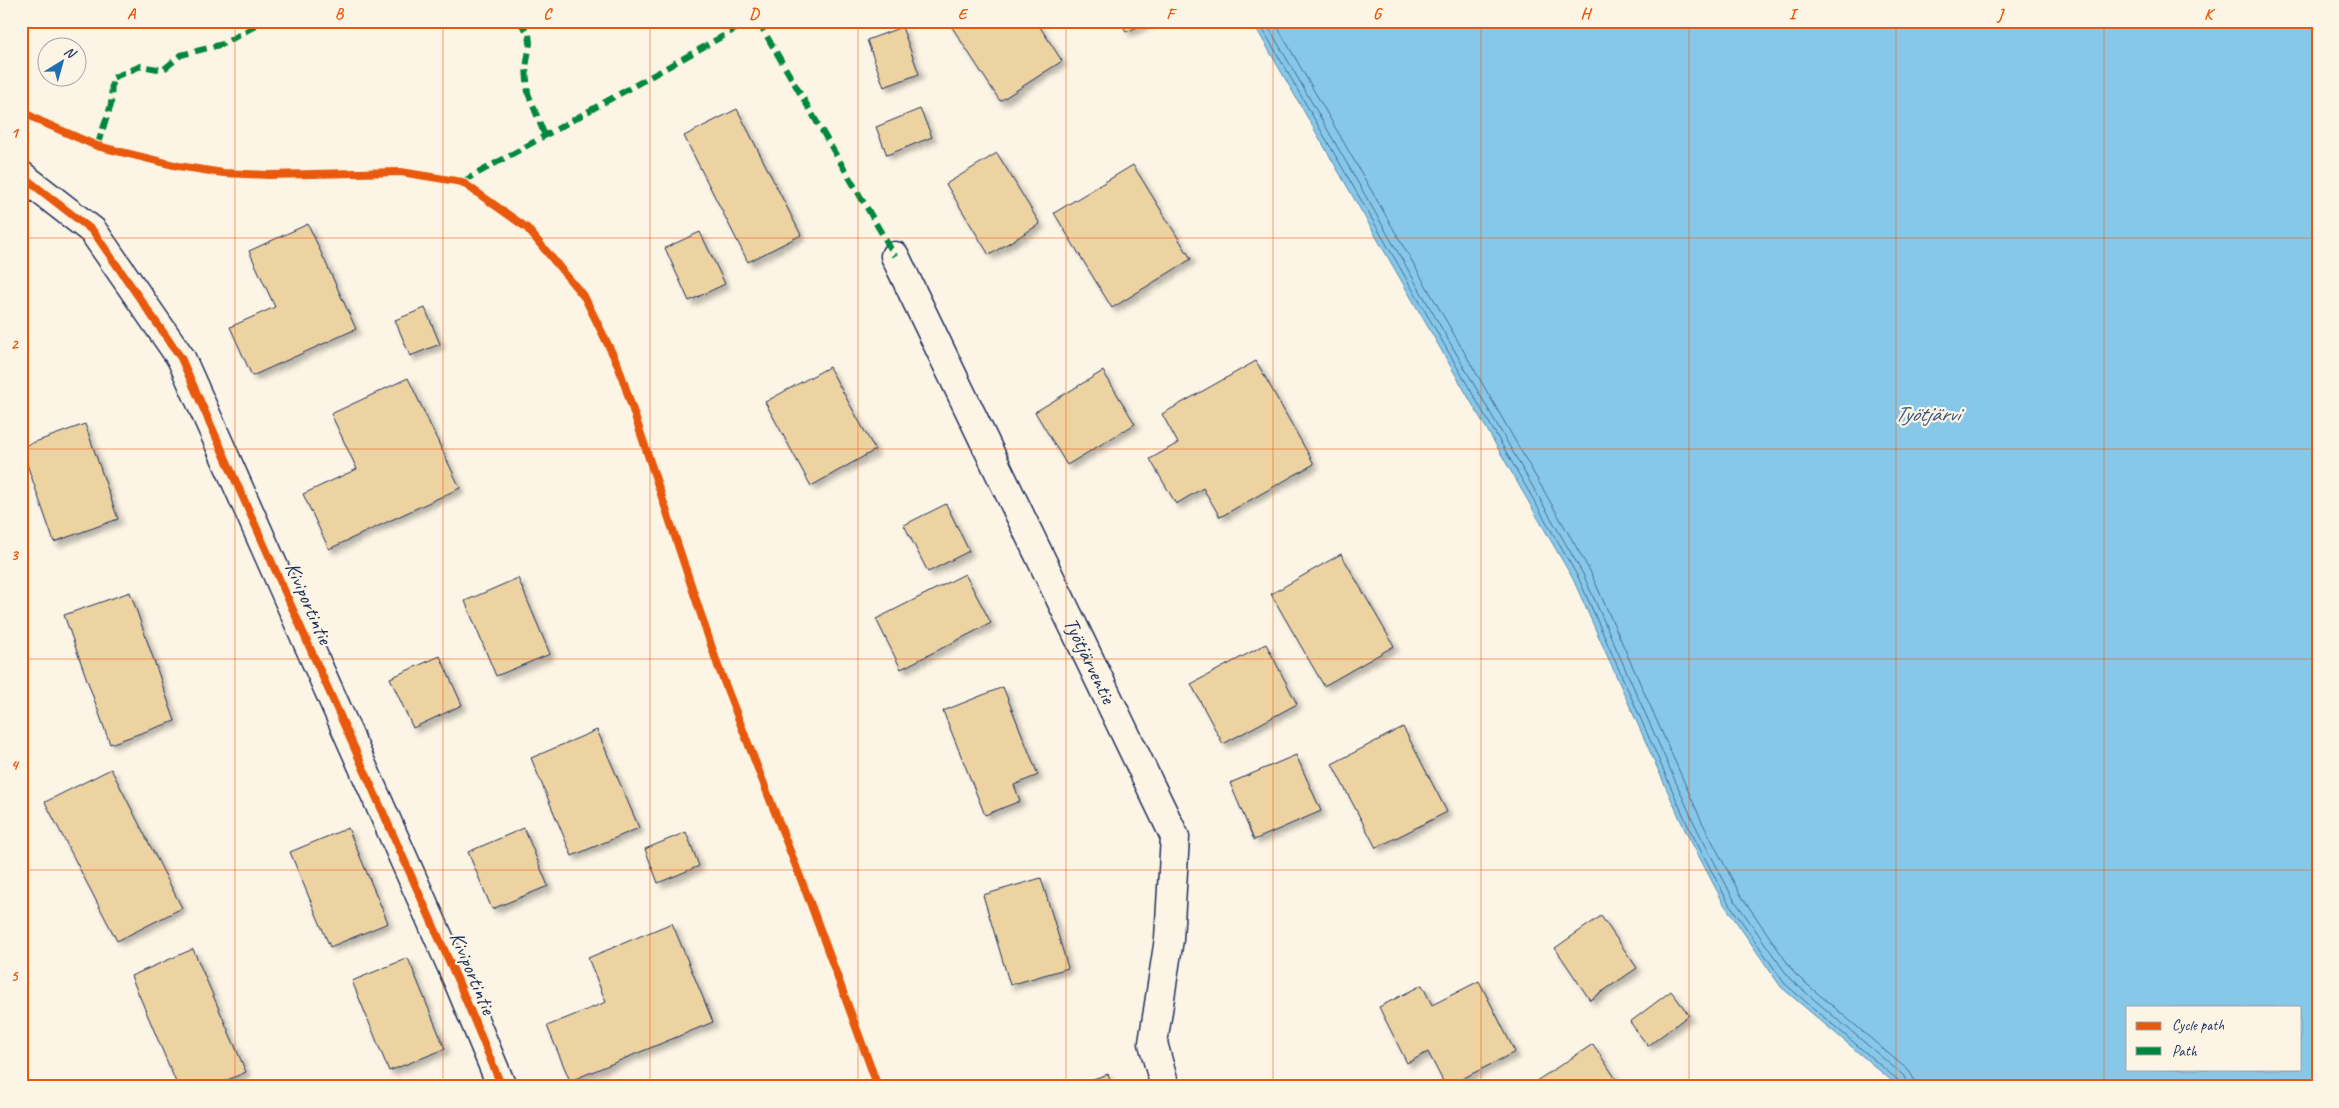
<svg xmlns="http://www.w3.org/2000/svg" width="2339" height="1108" font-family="Caveat,sans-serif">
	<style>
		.water { fill: #87c8e8; stroke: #5c8bb1; fill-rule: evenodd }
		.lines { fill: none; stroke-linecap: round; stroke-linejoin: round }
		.shore { stroke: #466c95; stroke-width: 1 }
		.building { fill: #eed3a2; stroke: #1b2f5e; filter: url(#shadow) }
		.minor-casing { stroke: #1b2f5e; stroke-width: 31 }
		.minor { stroke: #fcf5e5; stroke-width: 28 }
		.quiet { stroke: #00873e; stroke-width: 6; stroke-dasharray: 12 6; stroke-linecap: butt }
		.cycleway-casing { stroke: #fcf5e5; stroke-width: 11 }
		.cycleway { stroke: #e8590c; stroke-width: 8 }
		.grid { fill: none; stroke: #e8590c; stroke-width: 1; stroke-opacity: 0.55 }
		.labels { text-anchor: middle; stroke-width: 4.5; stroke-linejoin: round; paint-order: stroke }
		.street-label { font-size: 21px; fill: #1b2f5e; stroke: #fcf5e5 }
		.water-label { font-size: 22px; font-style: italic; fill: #365580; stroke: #fcf5e5 }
		.neatline { fill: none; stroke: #e8590c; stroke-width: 2 }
		.grid-label { font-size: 16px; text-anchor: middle; font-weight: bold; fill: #e8590c }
	</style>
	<defs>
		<filter id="shadow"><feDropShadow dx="4.5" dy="4.5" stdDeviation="2.5" flood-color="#0004"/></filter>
	</defs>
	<rect width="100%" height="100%" fill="#fcf5e5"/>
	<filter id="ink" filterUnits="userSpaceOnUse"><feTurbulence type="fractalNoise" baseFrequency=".02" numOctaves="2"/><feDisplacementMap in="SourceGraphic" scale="10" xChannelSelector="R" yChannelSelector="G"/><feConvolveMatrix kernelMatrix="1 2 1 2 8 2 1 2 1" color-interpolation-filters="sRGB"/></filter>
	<g filter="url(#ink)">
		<path class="water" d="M 1252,21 L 2318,21 L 2318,1087 L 1899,1087 L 1781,987 L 1724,904 L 1685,830 L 1573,579 ZM 2128,1007 L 2300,1007 L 2300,1069 L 2128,1069 Z"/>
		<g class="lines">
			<g class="shore">
				<polyline points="1258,21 1578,577 1689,828 1728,902 1785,984 1899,1081 1901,1087"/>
				<polyline points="1265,21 1583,574 1695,825 1733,898 1790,979 1904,1076 1908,1087"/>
				<polyline points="1274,21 1590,571 1702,822 1740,894 1795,974 1909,1071 1914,1079 1915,1087"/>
			</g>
		</g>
		<g class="building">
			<polygon points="948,21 1036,21 1062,61 1000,101"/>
			<polygon points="1121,21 1151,21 1126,32"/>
			<polygon points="902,27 919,74 884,87 867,40"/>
			<polygon points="737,109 801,235 748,262 684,136"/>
			<polygon points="920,109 932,137 887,155 876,127"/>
			<polygon points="997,153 1040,224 989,255 946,184"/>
			<polygon points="1133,165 1191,259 1112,308 1054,213"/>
			<polygon points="308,224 356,329 252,376 230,327 275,307 249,251"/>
			<polygon points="700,232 725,284 689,301 665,248"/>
			<polygon points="425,308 440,344 410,356 395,320"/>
			<polygon points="1256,361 1314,464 1220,517 1203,488 1176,504 1150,459 1178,443 1162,414"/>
			<polygon points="829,367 875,450 811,486 765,402"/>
			<polygon points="1103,371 1135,424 1067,465 1035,412"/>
			<polygon points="408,378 460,488 329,549 303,494 357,469 331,414"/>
			<polygon points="85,424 118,519 54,542 21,447"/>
			<polygon points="946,504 969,551 928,572 904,525"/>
			<polygon points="1341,554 1394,646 1324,686 1271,594"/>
			<polygon points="965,574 991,623 901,669 876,619"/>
			<polygon points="518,578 550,654 496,676 465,601"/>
			<polygon points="130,592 175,721 110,744 64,615"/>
			<polygon points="1266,644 1297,704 1223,744 1191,684"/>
			<polygon points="440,656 462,705 413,728 390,678"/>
			<polygon points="1003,687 1038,775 1014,785 1020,801 985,815 943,711"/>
			<polygon points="1403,727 1447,812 1376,848 1332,764"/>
			<polygon points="597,730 639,828 572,856 531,758"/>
			<polygon points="1296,755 1321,811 1254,840 1230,783"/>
			<polygon points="111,769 182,908 117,941 45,802"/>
			<polygon points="348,828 388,923 330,947 290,852"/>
			<polygon points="524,828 548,886 492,909 468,852"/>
			<polygon points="686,832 699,866 658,883 645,849"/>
			<polygon points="1041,878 1068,968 1010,985 983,895"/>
			<polygon points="1601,916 1637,968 1590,1000 1555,948"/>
			<polygon points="672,923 713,1022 570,1081 547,1026 606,1002 588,958"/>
			<polygon points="193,949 246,1072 211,1087 178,1087 131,976"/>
			<polygon points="408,958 445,1049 389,1071 352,981"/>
			<polygon points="1479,981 1515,1052 1446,1087 1428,1052 1407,1063 1379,1007 1422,985 1432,1005"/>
			<polygon points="1671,991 1689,1015 1648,1046 1630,1022"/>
			<polygon points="1593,1044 1621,1087 1527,1087"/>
			<polygon points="1108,1074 1112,1087 1069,1087"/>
		</g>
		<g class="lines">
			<g class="minor-casing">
				<g id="minor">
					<polyline points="21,175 93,231 181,358 458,981 502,1087"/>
					<path id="s1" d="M 895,256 L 1175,837 L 1169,939 L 1153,1043 L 1165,1087"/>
				</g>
			</g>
			<use href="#minor" class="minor"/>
			<g class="quiet">
				<polyline points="518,21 529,33 530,43 526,68 528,93 545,136"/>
				<polyline points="758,21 895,256"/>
				<polyline points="97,146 111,105 112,78 141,66 163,70 181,55 223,44 264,21"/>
				<polyline points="462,182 750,21"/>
			</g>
			<g class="cycleway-casing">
				<g id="cycleway">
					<polyline points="21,111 42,122 97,146 178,166 223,173 268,175 401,172 462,182 527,228 585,298 618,365 718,666 811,905 878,1087"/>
					<polyline points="21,175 93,231 181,358 458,981 502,1087"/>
				</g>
			</g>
			<use href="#cycleway" class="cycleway"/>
		</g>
	</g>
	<path class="grid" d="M 235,21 L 235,1087M 443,21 L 443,1087M 650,21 L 650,1087M 858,21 L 858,1087M 1066,21 L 1066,1087M 1273,21 L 1273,1087M 1481,21 L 1481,1087M 1689,21 L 1689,1087M 1896,21 L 1896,1087M 2104,21 L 2104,1087M 21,238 L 2318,238M 21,449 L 2318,449M 21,659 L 2318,659M 21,870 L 2318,870"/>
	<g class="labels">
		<g class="street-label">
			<text transform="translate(309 603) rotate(66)" y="7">Kiviportintie</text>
			<text dy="7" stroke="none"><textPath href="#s1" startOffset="449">Työtjärventie</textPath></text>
			<text transform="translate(473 973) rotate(67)" y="7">Kiviportintie</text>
		</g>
		<g class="water-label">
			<text x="1927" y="421">Työtjärvi</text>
		</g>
	</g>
	<rect width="2339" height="1108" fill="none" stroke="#fcf5e5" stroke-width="55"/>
	<rect x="2126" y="1006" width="175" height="65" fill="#fcf5e5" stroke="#a2a6af"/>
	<rect x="2136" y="1022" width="25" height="8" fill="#e8590c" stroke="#a2a6af"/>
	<text x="2172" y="1030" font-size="15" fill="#1b2f5e">Cycle path</text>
	<rect x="2136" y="1047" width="25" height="8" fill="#00873e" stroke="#a2a6af"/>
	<text x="2172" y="1056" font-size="15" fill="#1b2f5e">Path</text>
	<g transform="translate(62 62) rotate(37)"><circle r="24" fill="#fcf5e5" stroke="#a2a6af"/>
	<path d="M0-4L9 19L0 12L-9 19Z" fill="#1f6fb2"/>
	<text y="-8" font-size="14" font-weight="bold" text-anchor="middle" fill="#1b2f5e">N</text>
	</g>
	<rect x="28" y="28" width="2284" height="1052" class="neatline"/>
	<g class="grid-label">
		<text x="131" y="19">A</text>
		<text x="339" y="19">B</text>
		<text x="547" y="19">C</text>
		<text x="754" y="19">D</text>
		<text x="962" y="19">E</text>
		<text x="1170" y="19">F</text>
		<text x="1377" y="19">G</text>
		<text x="1585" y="19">H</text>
		<text x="1792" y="19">I</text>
		<text x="2000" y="19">J</text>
		<text x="2208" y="19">K</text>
		<text x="14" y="138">1</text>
		<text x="14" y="349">2</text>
		<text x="14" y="560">3</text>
		<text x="14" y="770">4</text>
		<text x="14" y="981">5</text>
	</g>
</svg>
